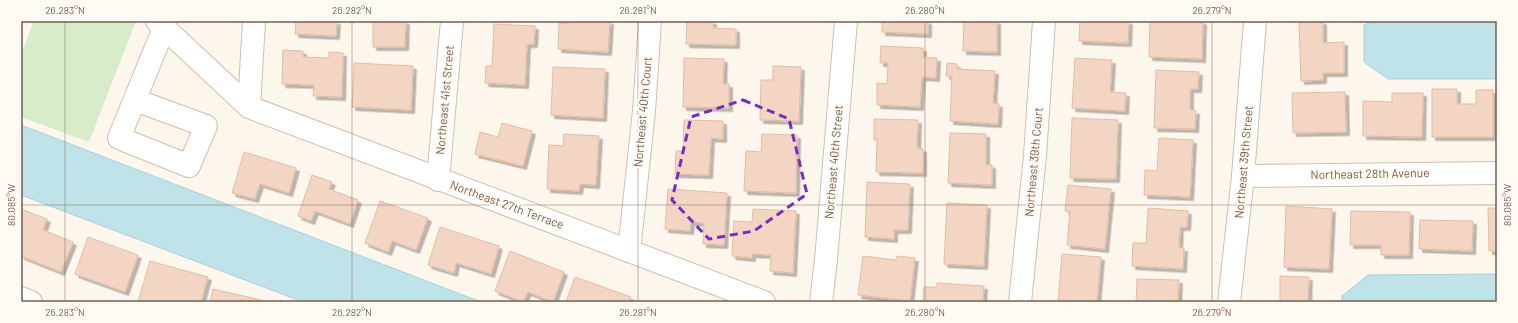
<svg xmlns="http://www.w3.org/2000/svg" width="1518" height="323" font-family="Barlow,sans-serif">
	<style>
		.green { fill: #d8ecc9 }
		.water { fill: #bfe3e8; stroke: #a5d3da }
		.building { fill: #f3d5c3; stroke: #e6bba3; filter: url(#shadow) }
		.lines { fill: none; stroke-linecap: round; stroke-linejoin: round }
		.minor-casing { stroke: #d1beb0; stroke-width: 24 }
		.minor { stroke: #fff; stroke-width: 22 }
		.marked { fill: none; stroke: #7b2cbf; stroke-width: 3; stroke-dasharray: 8 5; stroke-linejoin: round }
		.ticks { fill: none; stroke: #7a5c4d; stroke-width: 1; stroke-opacity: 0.45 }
		.labels { text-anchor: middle; stroke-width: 4; stroke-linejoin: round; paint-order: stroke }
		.street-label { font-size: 12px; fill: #7a5c4d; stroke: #fffaf3 }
		.neatline { fill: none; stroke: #7a5c4d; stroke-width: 1.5 }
		.ticks-label { font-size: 10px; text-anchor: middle; fill: #7a5c4d }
	</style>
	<defs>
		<filter id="shadow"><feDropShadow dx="3.5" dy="3.5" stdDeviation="0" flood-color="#0004"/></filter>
	</defs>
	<rect width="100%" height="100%" fill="#fdf6ec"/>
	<polygon class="green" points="34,21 136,21 89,142 21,117 21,55"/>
	<g class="water">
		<polygon points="1374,21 1497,21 1497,79 1388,79 1364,62 1364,25"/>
		<polygon points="21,125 481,302 303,302 21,195"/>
		<polygon points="1497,274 1497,302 1342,302 1342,296 1368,275"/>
	</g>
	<g class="building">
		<polygon points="296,21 337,21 336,36 295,34"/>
		<polygon points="373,21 406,21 405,47 373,47"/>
		<polygon points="571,21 610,21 608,52 558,49 559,23 571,24"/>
		<polygon points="687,21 713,21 713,28 736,29 736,45 686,44"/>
		<polygon points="882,21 928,21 928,34 882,32"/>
		<polygon points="964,21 997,21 997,52 963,51"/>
		<polygon points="1080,21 1129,21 1128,43 1079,41"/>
		<polygon points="1150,21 1203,21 1202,59 1149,57"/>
		<polygon points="1299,21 1323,21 1323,43 1344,42 1344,73 1323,73 1323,80 1301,81"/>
		<polygon points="494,24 535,26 534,44 527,44 525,85 485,83 486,66 492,66"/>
		<polygon points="881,46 923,48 923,57 937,58 936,78 922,77 920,107 877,105 877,83 887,84 888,63 880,63"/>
		<polygon points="283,50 303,51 303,57 329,58 329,52 343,53 342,97 313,96 314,85 282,84"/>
		<polygon points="684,58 724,59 723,84 729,84 729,108 683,107"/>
		<polygon points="1075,58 1112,60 1110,92 1126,93 1125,111 1072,108"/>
		<polygon points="354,63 413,66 411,110 352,107"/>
		<polygon points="947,63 957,64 957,69 995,71 993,103 999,104 998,124 950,121 952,76 946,76"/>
		<polygon points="773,66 801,67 799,121 760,120 761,80 773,80"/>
		<polygon points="553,67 605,69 603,118 551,115"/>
		<polygon points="1156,70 1199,72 1198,89 1190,89 1190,110 1196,111 1195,129 1154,128"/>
		<polygon points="1432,89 1457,89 1457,104 1476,104 1476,90 1493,90 1493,137 1432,137"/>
		<polygon points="1345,92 1346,132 1293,133 1292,93"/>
		<polygon points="1392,93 1423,93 1422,137 1363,136 1363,101 1392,102"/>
		<polygon points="1072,118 1118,120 1116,179 1070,178"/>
		<polygon points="874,119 918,120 917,148 923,149 923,173 876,172 877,140 874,140"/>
		<polygon points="684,120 723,121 723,139 711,138 709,175 675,174 676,151 683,151"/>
		<polygon points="502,123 532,131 523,166 475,154 480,132 498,137"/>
		<polygon points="950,133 986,134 986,165 992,165 992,185 948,183"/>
		<polygon points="564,134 599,136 596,185 580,184 579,191 547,189 549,145 563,146"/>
		<polygon points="762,134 797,135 796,193 744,191 746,151 761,152"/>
		<polygon points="1159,138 1193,140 1190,197 1144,195 1145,170 1157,171"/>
		<polygon points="244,152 296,168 289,193 260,184 255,199 232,193"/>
		<polygon points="312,175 332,182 329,189 358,200 350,224 315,211 311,221 298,216"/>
		<polygon points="867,182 910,184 908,230 894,230 894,239 865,237"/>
		<polygon points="1068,185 1111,189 1105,249 1067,245 1070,211 1065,211"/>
		<polygon points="668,189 727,193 724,245 703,244 704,223 691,222 690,231 665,229"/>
		<polygon points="380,201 428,218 416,250 392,241 388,252 365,243"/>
		<polygon points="947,203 987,205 984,266 944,264"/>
		<polygon points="1286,206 1332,209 1329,269 1284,267"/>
		<polygon points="1148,208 1188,211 1187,227 1180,227 1179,248 1184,248 1183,269 1132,266 1133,243 1146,243"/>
		<polygon points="1488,208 1497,208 1497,251 1489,251"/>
		<polygon points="21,209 47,219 43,230 73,242 61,272 21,256"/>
		<polygon points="753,209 796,211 793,273 770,271 771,255 752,254 752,258 732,256 734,221 752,222"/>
		<polygon points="1351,211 1410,212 1409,255 1381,255 1381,245 1350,245"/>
		<polygon points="1420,220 1473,221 1472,251 1419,249"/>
		<polygon points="440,227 499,246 491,274 456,263 454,273 428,265"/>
		<polygon points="88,237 138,255 125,292 75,274"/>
		<polygon points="510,251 564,272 553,302 528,292 523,302 495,291"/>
		<polygon points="1062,254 1101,257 1097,302 1058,302"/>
		<polygon points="863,256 896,260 897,256 915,258 910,301 858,295"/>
		<polygon points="150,261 208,277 201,302 138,302"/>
		<polygon points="1280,276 1309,277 1308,302 1280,302"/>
		<polygon points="575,277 631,297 629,302 566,302"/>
		<polygon points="1137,279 1179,280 1178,302 1136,302"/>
		<polygon points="937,283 984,286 983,302 923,302 924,287 937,287"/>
		<polygon points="213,289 261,300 261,302 210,302"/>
	</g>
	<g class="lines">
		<g class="minor-casing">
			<g id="minor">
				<polyline points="157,21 249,107 764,302"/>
				<polyline points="135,100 206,126 189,166 119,138 164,28"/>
				<polyline points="249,107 254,21"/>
				<polyline points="1243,176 1497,173"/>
				<polyline points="438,180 452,21"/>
				<polyline points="629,251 644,111 650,21"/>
				<polyline points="21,298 31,302"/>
				<polyline points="821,302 826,260 846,21"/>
				<polyline points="1020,302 1035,156 1044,21"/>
				<polyline points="1229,302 1243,176 1255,21"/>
			</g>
		</g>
		<use href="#minor" class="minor"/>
	</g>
	<path class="marked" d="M 743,100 L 789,119 L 807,194 L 754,231 L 709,239 L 672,200 L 691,117 Z"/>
	<path class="ticks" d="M 65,21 L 65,302M 352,21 L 352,302M 638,21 L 638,302M 925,21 L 925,302M 1212,21 L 1212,302M 21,205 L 1497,205"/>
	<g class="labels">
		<g class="street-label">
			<text transform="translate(445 100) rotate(-85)" y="4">Northeast 41st Street</text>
			<text transform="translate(643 112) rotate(-85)" y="4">Northeast 40th Court</text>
			<text transform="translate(834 162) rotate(-85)" y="4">Northeast 40th Street</text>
			<text transform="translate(1034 162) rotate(-85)" y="4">Northeast 39th Court</text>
			<text transform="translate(1244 162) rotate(-85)" y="4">Northeast 39th Street</text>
			<text transform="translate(1370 174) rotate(-1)" y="4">Northeast 28th Avenue</text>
			<text transform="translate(507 205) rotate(20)" y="4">Northeast 27th Terrace</text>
		</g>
	</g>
	<rect width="1518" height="323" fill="none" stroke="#fffaf3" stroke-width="44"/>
	<rect x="22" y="22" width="1474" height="279" class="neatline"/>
	<g class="ticks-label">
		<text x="65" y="14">26.283°N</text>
		<text x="352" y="14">26.282°N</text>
		<text x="638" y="14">26.281°N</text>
		<text x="925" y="14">26.280°N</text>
		<text x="1212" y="14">26.279°N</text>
		<text transform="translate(1507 205) rotate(-90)" y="4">80.085°W</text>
		<text transform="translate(11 205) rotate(-90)" y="4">80.085°W</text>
		<text x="65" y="316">26.283°N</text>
		<text x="352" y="316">26.282°N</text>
		<text x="638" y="316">26.281°N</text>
		<text x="925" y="316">26.280°N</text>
		<text x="1212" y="316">26.279°N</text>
	</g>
</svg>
